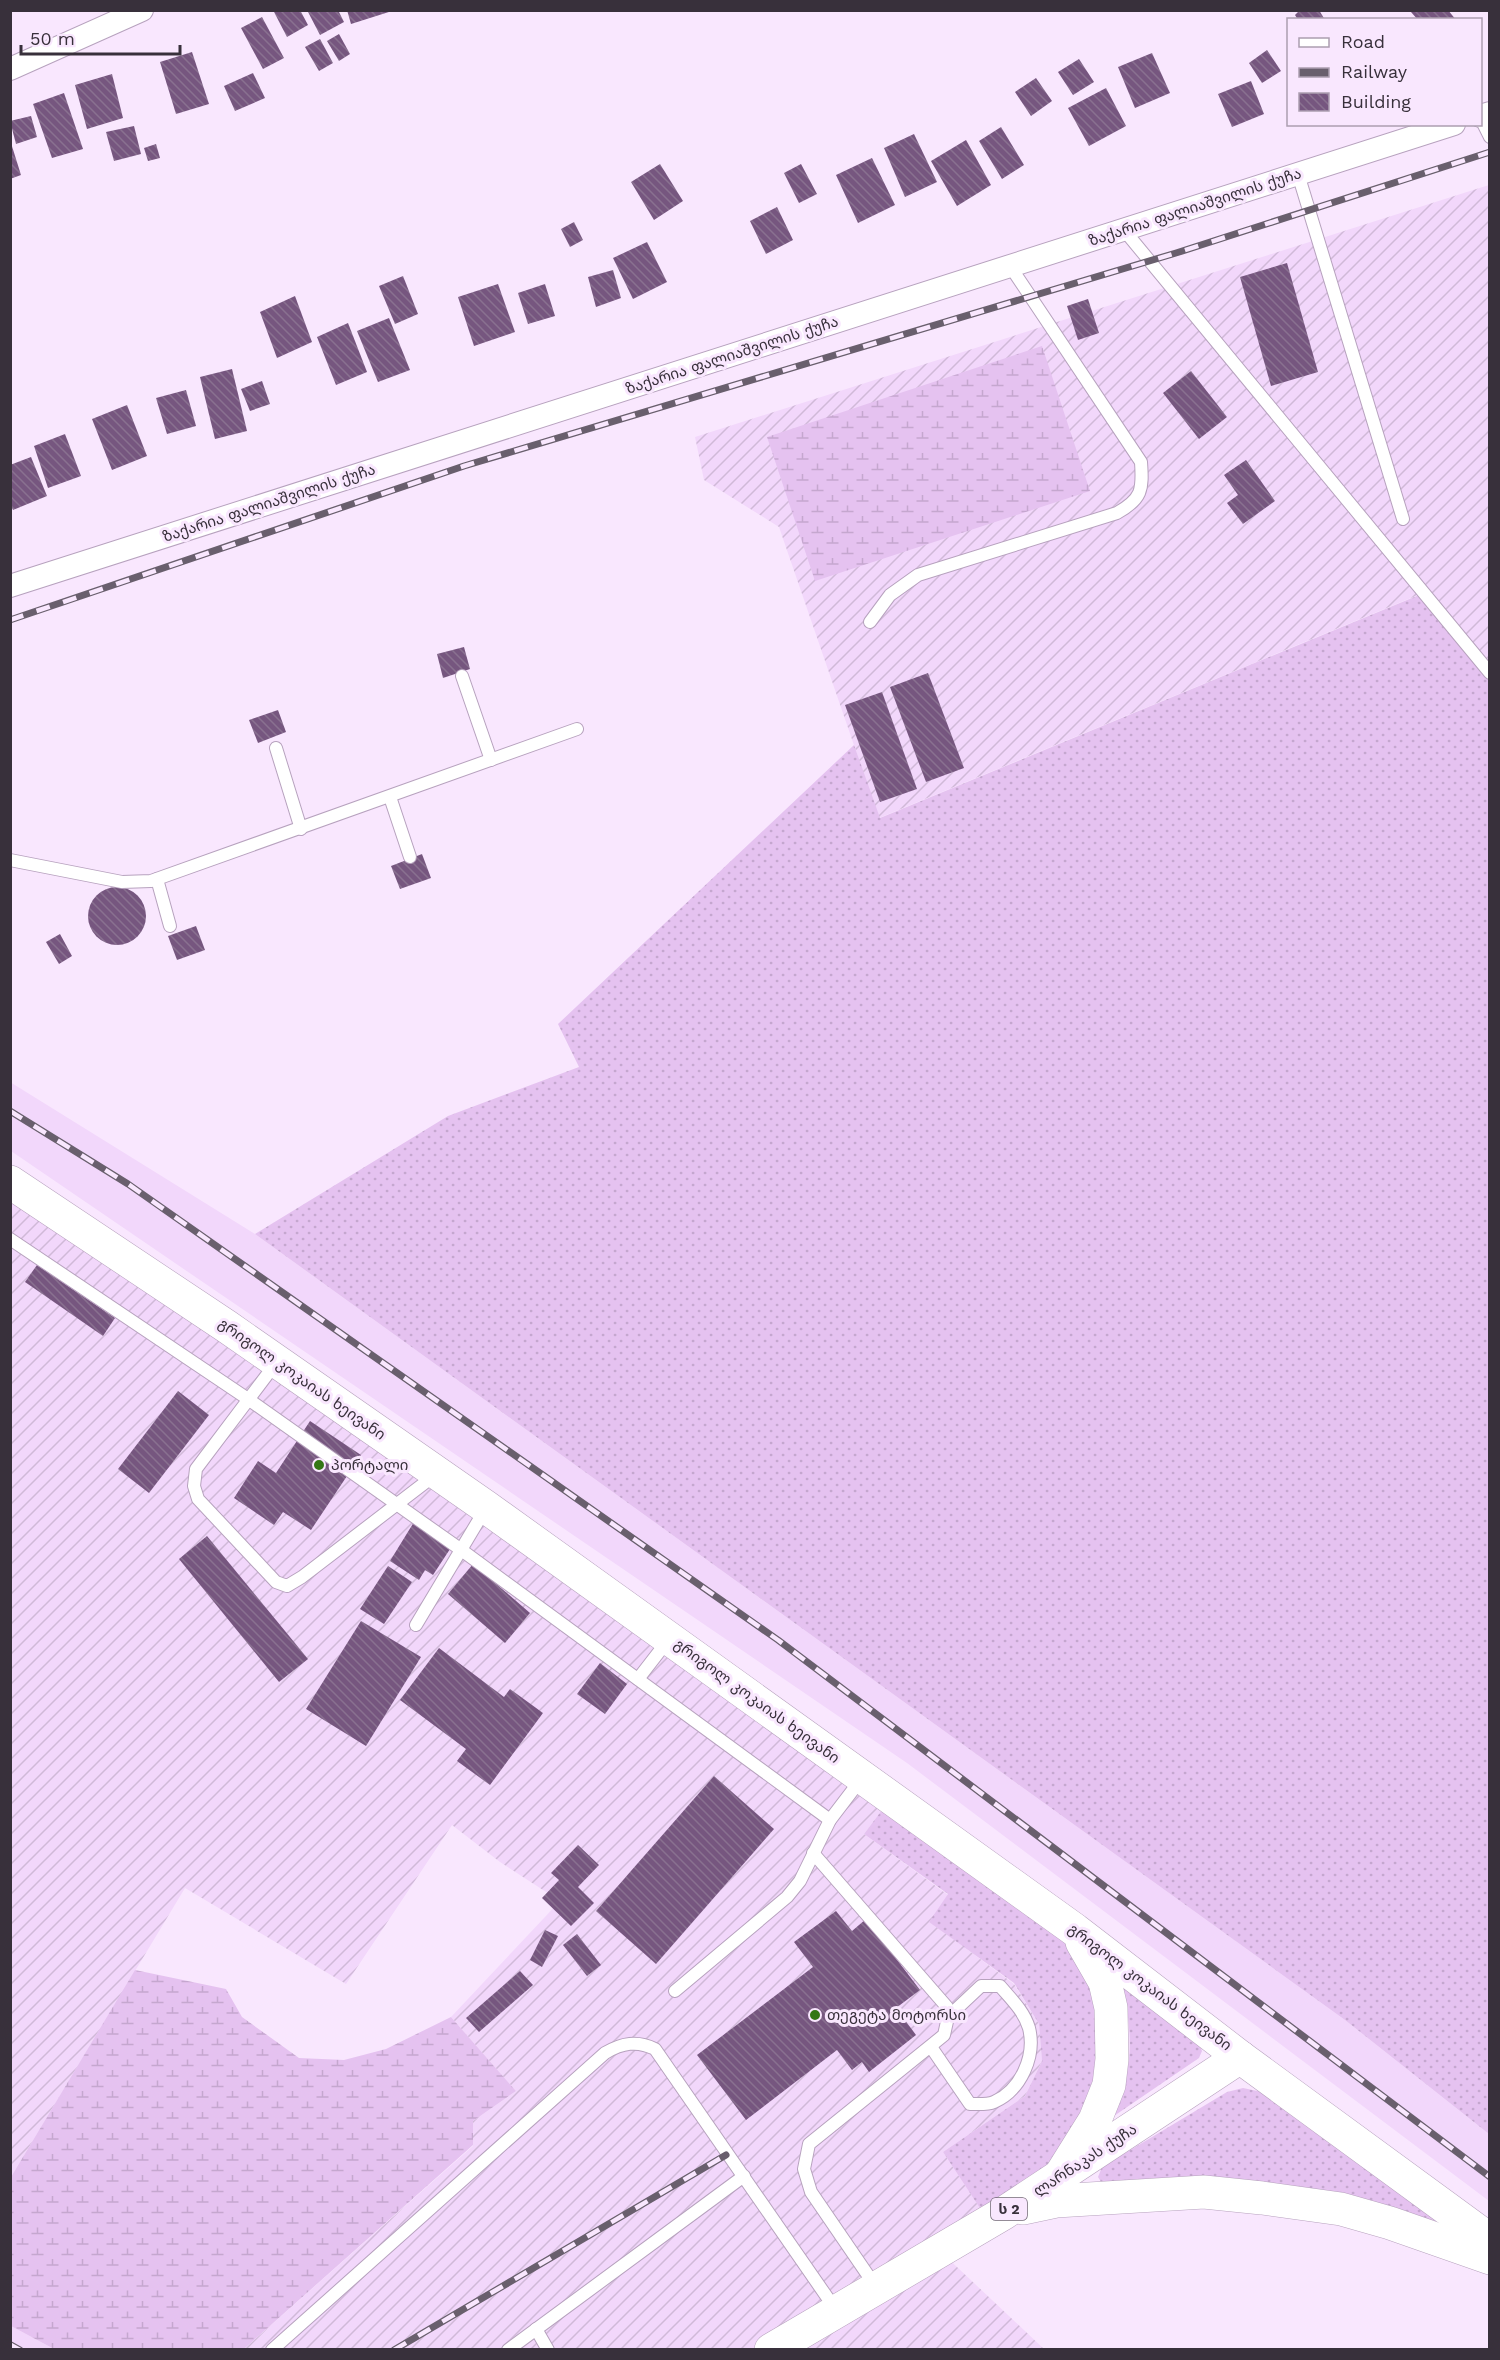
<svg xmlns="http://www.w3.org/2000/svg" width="1500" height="2360" font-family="'Work Sans','Noto Sans Georgian',sans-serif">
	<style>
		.built { fill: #f2d7fb }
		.industrial { fill: url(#industrial-furrows) }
		.grass { fill: url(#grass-dots) }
		.wetland { fill: url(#wetland-marsh) }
		.building { fill: url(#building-back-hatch) }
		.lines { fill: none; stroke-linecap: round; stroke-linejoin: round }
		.service-casing { stroke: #b7a2be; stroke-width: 14 }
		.minor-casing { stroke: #b7a2be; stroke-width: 24 }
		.secondary-casing { stroke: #b7a2be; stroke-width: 34 }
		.trunk-casing { stroke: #b7a2be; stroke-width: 34 }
		.service { stroke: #fff; stroke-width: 12 }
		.minor { stroke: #fff; stroke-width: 22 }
		.secondary { stroke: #fff; stroke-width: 33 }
		.trunk { stroke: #fff; stroke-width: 33 }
		.rail-casing { stroke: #695f6d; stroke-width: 7 }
		.rail { stroke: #f9e7fe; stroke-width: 4.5; stroke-dasharray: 14; stroke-linecap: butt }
		.poi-dot { fill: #347615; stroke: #f9e7fe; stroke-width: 2 }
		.labels { text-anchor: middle; stroke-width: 6; stroke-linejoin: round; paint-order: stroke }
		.shield { fill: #f9e7fe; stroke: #726776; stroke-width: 1.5 }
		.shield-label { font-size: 14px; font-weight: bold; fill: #38303b }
		.street-label { font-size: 15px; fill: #38303b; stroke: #f9e7fe }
		.poi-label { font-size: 15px; fill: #38303b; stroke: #f9e7fe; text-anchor: start }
	</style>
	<defs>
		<pattern id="industrial-furrows" width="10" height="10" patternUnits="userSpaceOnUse" patternTransform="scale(1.5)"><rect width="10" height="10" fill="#f2d7fb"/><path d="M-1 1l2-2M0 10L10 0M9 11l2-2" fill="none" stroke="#d0b9d8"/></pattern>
		<pattern id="grass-dots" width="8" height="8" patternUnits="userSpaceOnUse" patternTransform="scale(1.5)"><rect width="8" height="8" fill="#e5c2f0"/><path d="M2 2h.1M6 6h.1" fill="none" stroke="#c5a7cf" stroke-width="1.8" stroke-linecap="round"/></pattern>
		<pattern id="wetland-marsh" width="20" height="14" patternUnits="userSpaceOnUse" patternTransform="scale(1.5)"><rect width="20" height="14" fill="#e5c2f0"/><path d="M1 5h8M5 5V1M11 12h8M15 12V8" fill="none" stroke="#c5a7cf"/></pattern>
		<pattern id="building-back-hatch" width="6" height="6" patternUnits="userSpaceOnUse" patternTransform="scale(1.5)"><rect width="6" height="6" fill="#76567f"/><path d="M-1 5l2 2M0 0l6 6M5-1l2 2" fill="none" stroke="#897190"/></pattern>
	</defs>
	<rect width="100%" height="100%" fill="#f9e7fe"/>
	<g class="built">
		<polygon points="10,1082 255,1234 1345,2020 1489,2134 1489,2201 907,1763 11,1151"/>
		<polygon points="10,2326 11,2326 54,2349 11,2349"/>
	</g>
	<g class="industrial">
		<polygon points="1489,185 1489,673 1423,593 879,818 779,527 704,480 695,437"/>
		<polygon points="11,1182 891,1798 864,1834 948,1895 930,1922 1014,1984 1039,2024 1042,2061 1025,2096 943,2152 989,2222 940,2251 1044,2349 244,2349 473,2146 473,2121 516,2091 451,2017 560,1901 500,1862 452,1825 346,1984 185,1888 11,2177"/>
	</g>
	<g class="grass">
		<polygon points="1424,593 1490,673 1489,2134 1345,2020 255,1234 448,1116 579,1067 558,1024 854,745 880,818"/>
		<polygon points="891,1798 1075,1930 1105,1982 1095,2120 989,2222 943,2152 1025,2096 1042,2061 1039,2024 1014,1983 929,1922 948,1894 864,1834"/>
		<path d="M 1123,1987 L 1198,2040 L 1202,2051 L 1199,2058 L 1111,2118 C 1116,2104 1123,2091 1126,2077 C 1133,2047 1129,2017 1123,1987 Z"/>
		<polygon points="1243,2088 1262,2092 1439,2219 1434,2226 1103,2185 1098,2177 1102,2167 1227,2092"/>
	</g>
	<g class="wetland">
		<polygon points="1042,346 1090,491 815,581 767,437"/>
		<polygon points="135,1970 226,1989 242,2017 299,2058 344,2060 386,2049 451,2017 516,2091 473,2121 473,2145 244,2349 54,2349 11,2326 11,2177"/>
	</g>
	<g class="building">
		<polygon points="273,10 300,10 308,25 287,37"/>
		<polygon points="307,10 338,10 344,22 320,35"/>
		<polygon points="347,10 392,10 392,11 351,24"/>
		<polygon points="1300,10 1319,10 1325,20 1298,20 1295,15"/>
		<polygon points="1413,10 1448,10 1456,20 1418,20 1411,12"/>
		<polygon points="262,17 284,58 263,69 241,28"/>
		<polygon points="339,34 350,54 339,61 327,41"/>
		<polygon points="320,39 333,63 319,71 305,47"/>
		<polygon points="1267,50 1281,71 1262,83 1249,63"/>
		<polygon points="192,52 209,104 176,114 160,62"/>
		<polygon points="1152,53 1170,93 1135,108 1118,67"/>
		<polygon points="1079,59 1094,82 1073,95 1058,72"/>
		<polygon points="253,73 265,98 235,111 224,86"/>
		<polygon points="112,74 123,118 87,129 75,85"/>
		<polygon points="1036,78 1052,101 1031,116 1015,92"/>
		<polygon points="1251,81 1264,114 1232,127 1218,94"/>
		<polygon points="1106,88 1126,126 1089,146 1068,108"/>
		<polygon points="64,93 83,149 52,158 33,104"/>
		<polygon points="31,116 37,137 16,144 10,121"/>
		<polygon points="134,126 141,154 114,161 106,132"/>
		<polygon points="1001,127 1024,165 1002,179 979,141"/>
		<polygon points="914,134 937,182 905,197 884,148"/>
		<polygon points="966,140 991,185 957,206 931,161"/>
		<polygon points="11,143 21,175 10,179 10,144"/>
		<polygon points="156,144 160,158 148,161 144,148"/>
		<polygon points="872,158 895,205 858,223 836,175"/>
		<polygon points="660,164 683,201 654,220 631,182"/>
		<polygon points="801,164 817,194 799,203 784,173"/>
		<polygon points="777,207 793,240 766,254 750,221"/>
		<polygon points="574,222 583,240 570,247 561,229"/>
		<polygon points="647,242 667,282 633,299 613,258"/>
		<polygon points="1287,263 1318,372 1271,386 1240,277"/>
		<polygon points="613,270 621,298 596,307 588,277"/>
		<polygon points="403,276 418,314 395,324 379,286"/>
		<polygon points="498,284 515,332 474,346 458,297"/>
		<polygon points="545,284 555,316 528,324 518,293"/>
		<polygon points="295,296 312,342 277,358 260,312"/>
		<polygon points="1088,299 1099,333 1078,340 1067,306"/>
		<polygon points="389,318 410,370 378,382 357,331"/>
		<polygon points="348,323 367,372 336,385 317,337"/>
		<polygon points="232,369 247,431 215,439 200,377"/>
		<polygon points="1191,371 1227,417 1199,439 1163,393"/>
		<polygon points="262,381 270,404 250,411 241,389"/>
		<polygon points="186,390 196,426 167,434 156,398"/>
		<polygon points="127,405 147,456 112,470 92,419"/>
		<polygon points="65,434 81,476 48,488 34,446"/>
		<polygon points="31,457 47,496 13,510 10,504 10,465"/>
		<polygon points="1246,460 1275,501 1243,524 1227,503 1238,495 1224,475"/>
		<polygon points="464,647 470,669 443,678 437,654"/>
		<polygon points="928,673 964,768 926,782 890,687"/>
		<polygon points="882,692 917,789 880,802 845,705"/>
		<polygon points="278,710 286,732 258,743 249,720"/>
		<polygon points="422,854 431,878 400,889 391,866"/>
		<circle cx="117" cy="916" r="29"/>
		<polygon points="196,926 205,950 177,960 168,936"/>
		<polygon points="60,934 72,956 59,964 46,942"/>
		<polygon points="37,1265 115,1318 103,1336 25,1282"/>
		<polygon points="178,1391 209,1415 149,1493 118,1469"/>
		<polygon points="310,1421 361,1455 311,1530 283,1512 274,1525 234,1498 258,1461 276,1473"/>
		<polygon points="414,1522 452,1546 433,1575 425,1570 419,1580 390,1561"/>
		<polygon points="207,1536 308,1659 279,1682 179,1559"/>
		<polygon points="473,1564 530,1613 505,1643 448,1594"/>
		<polygon points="388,1566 412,1582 384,1624 360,1609"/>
		<polygon points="361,1621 421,1657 366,1746 306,1709"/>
		<polygon points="439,1648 504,1697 510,1689 543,1713 490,1785 457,1761 466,1749 400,1700"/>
		<polygon points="600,1663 627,1684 605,1714 577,1694"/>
		<polygon points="714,1776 774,1829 656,1964 596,1911"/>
		<polygon points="578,1845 599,1865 578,1887 594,1903 571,1926 542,1898 559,1880 551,1873"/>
		<polygon points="836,1911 852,1931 866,1919 920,1990 896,2008 916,2035 869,2072 862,2062 852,2070 837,2050 746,2120 697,2055 813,1967 794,1942"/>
		<polygon points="545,1930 558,1936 542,1967 530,1960"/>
		<polygon points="577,1934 601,1965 587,1976 563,1945"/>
		<polygon points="520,1971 533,1985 479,2032 466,2018"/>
	</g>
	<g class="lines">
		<g class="service-casing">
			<g id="service">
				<polyline points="1480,117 1490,137"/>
				<polyline points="1298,174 1403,519"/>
				<polyline points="1124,230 1490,673"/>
				<path d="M 870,622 L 890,595 L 918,575 L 1117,513 C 1142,499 1143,490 1141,462 L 1010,266"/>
				<polyline points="462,676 491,760"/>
				<polyline points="276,748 301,829"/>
				<polyline points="390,797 410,857"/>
				<polyline points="10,860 122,882 151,881 577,729"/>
				<polyline points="157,879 170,926"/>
				<polyline points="10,1239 248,1399 460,1549 830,1820"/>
				<polyline points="276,1363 196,1469 194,1486 198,1499 276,1582 287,1586 302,1577 435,1475"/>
				<polyline points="416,1625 486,1508"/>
				<polyline points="638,1679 669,1639"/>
				<polyline points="813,1853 947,2007 948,2017 944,2035 809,2144 804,2169 811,2192 876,2287"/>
				<polyline points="675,1991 787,1897 800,1881 830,1820 862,1778"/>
				<path d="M 931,2047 L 970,2104 C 978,2104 987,2105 994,2102 C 1021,2090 1036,2056 1029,2028 C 1024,2011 1011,1999 1000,1986 L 981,1986 L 948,2017"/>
				<polyline points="536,2329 548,2350"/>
				<path d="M 272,2350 L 605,2053 C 622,2043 637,2040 655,2049 L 836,2310"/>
				<polyline points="508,2350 744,2176"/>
			</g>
		</g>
		<g class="minor-casing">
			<g id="minor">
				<polyline points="10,69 142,10"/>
				<polyline points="1480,116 1490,113"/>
				<polyline points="10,586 1454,124"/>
			</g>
		</g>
		<g class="secondary-casing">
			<g id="secondary">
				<polyline points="10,1182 226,1326 486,1507 1075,1930 1240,2057"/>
				<polyline points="1060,2176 1095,2120 1109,2085 1112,2059 1111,2008 1105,1982 1082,1942"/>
			</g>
		</g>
		<g class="trunk-casing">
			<g id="trunk">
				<polyline points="1023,2208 1056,2201 1204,2192 1262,2198 1341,2209 1390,2223 1490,2258"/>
				<polyline points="771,2350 1004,2213 1240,2057 1490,2240"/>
			</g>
		</g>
		<use href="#service" class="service"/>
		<use href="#minor" class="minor"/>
		<use href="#secondary" class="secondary"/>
		<use href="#trunk" class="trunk"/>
		<g class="rail-casing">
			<g id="rail">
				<polyline points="10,620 464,466 1176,253 1490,152"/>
				<polyline points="10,1111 128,1184 778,1640 1490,2177"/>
				<polyline points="11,2345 20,2350"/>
				<polyline points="394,2350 726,2155"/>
			</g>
		</g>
		<use href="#rail" class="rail"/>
	</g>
	<g class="poi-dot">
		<circle cx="319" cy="1465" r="6"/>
		<circle cx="815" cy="2015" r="6"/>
	</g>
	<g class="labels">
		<rect class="shield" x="991" y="2198" width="36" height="22" rx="4.5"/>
		<g class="shield-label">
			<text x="1009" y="2214">ს 2</text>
		</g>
		<g class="street-label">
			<text transform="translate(1195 207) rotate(-18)" y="5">ზაქარია ფალიაშვილის ქუჩა</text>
			<text transform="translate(732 355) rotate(-18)" y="5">ზაქარია ფალიაშვილის ქუჩა</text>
			<text transform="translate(269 503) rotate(-18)" y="5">ზაქარია ფალიაშვილის ქუჩა</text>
			<text transform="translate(302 1379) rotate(35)" y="5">გრიგოლ კოკაიას ხეივანი</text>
			<text transform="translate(757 1701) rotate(36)" y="5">გრიგოლ კოკაიას ხეივანი</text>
			<text transform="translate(1150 1987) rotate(37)" y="5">გრიგოლ კოკაიას ხეივანი</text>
			<text transform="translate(1085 2160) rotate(-33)" y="5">ლარნაკას ქუჩა</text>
		</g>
		<g class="poi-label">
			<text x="331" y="1470">პორტალი</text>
			<text x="827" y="2020">თეგეტა მოტორსი</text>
		</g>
	</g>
	<rect width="1500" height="2360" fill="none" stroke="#38303b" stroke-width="24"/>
	<rect x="1287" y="18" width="195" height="108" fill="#f9e7fe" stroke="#ac9eb0" stroke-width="1.5"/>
	<rect x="1299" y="38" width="30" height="9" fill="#ffffff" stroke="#ac9eb0" stroke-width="1.5"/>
	<text x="1341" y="48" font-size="18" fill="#38303b">Road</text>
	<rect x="1299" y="68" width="30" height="9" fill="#695f6d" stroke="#ac9eb0" stroke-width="1.5"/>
	<text x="1341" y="78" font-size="18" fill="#38303b">Railway</text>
	<rect x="1299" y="93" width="30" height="18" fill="url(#building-back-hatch)" stroke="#ac9eb0" stroke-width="1.5"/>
	<text x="1341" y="108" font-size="18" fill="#38303b">Building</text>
	<path d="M21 45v9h159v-9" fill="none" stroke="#38303b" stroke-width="3"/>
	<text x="30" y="45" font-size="18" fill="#38303b" stroke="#f9e7fe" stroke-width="4.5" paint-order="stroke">50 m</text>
</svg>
